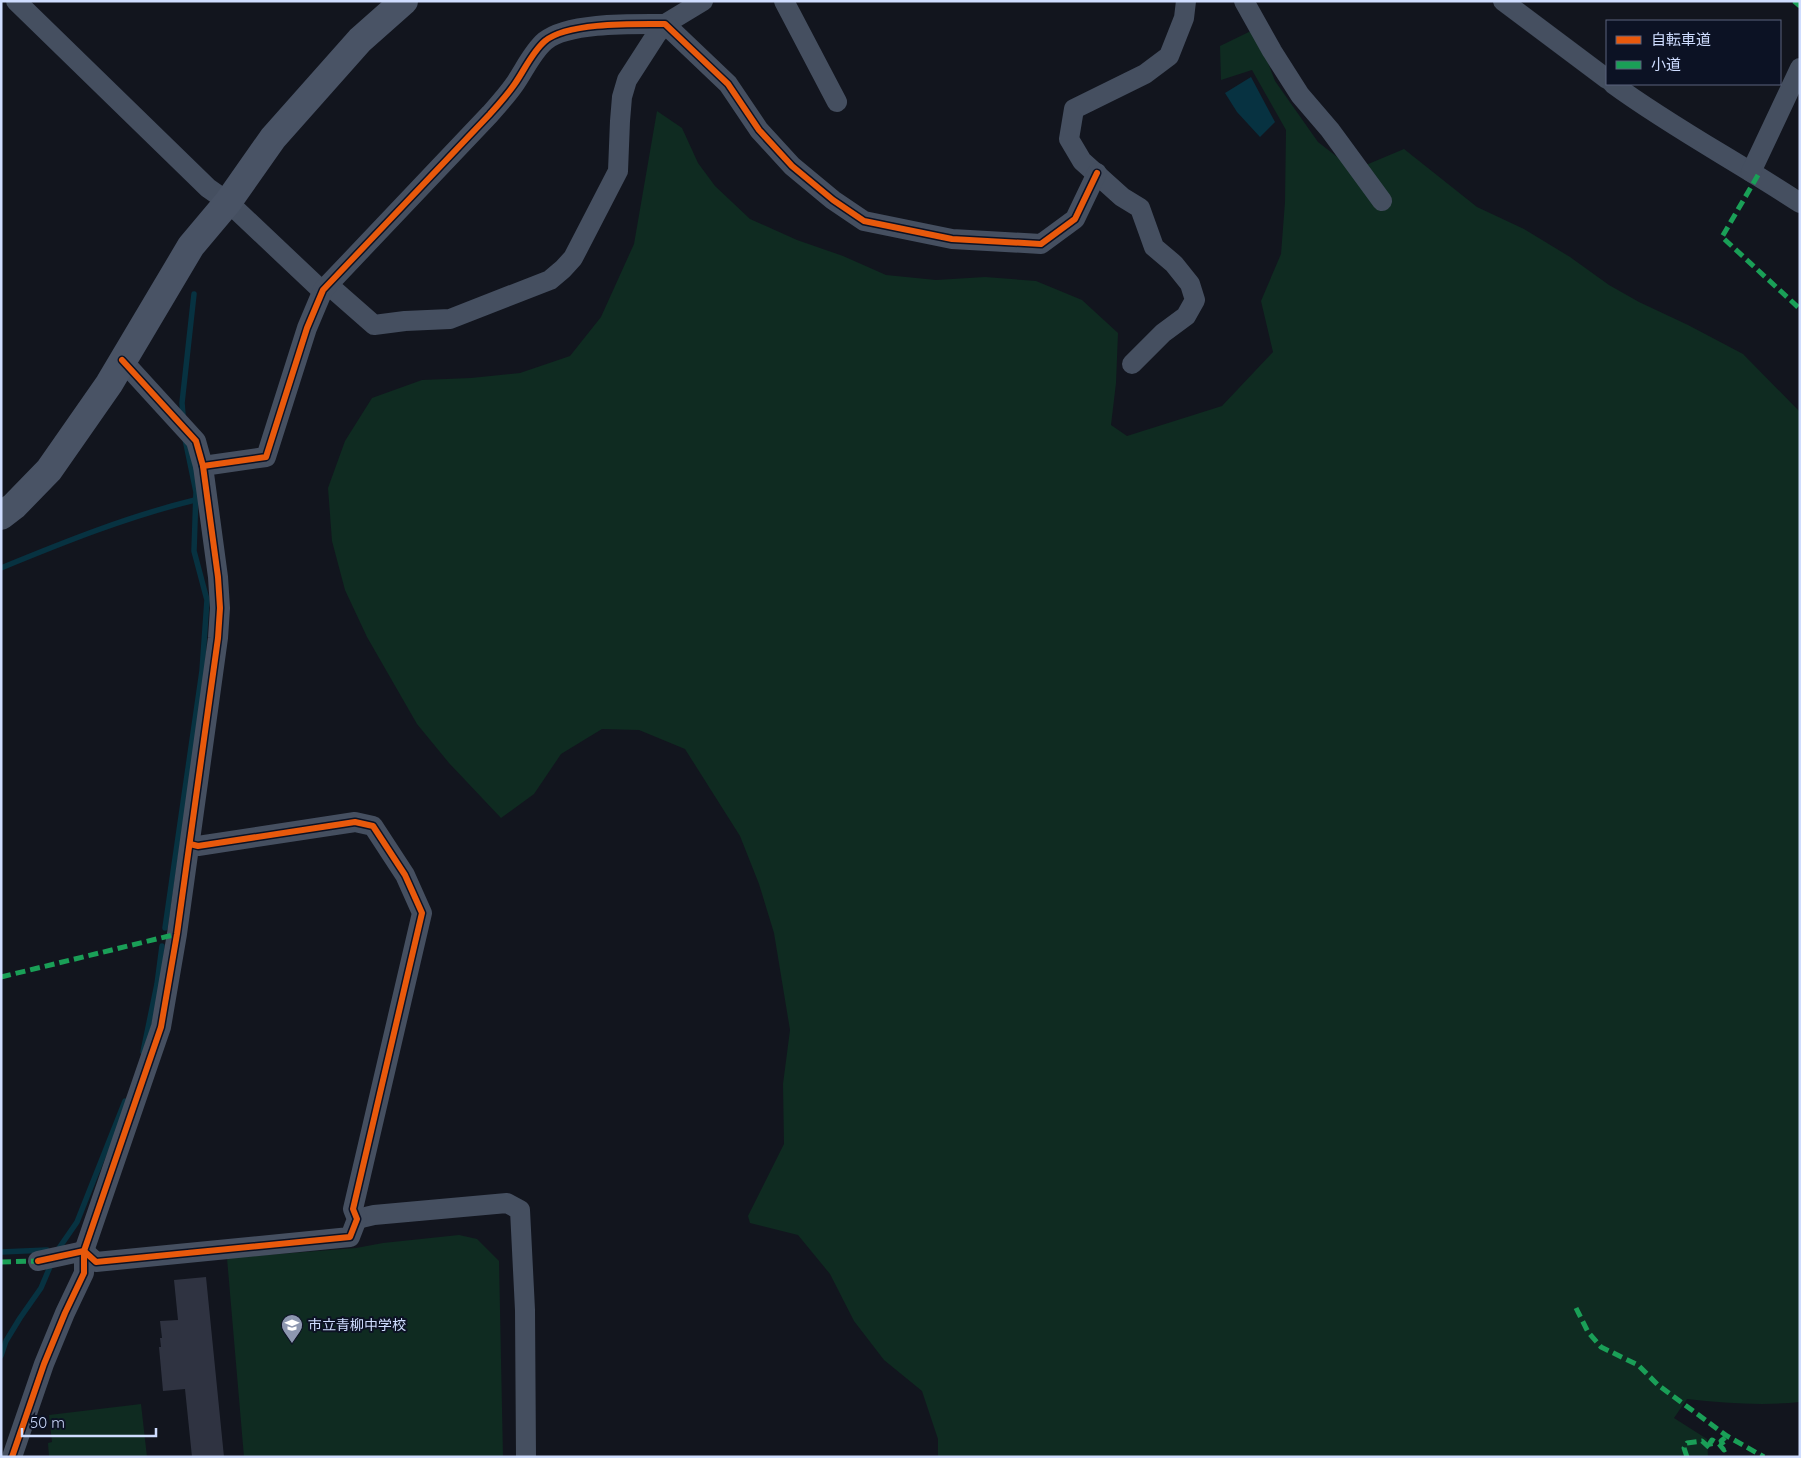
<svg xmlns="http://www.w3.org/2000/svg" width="1801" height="1458" font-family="Quicksand,'Noto Sans JP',sans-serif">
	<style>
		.green { fill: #0f2b21 }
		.water { fill: #073241 }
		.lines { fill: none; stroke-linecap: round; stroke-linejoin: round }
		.stream { stroke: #073241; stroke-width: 5.5 }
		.building { fill: #2f3341 }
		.street { stroke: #454f60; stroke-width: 20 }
		.secondary { stroke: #495365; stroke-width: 28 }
		.quiet { stroke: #1a9f57; stroke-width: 5; stroke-dasharray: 10 5; stroke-linecap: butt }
		.cycleway-casing { stroke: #0c1224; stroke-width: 9 }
		.cycleway { stroke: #e8590c; stroke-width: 6 }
		.labels { text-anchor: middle; stroke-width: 4; stroke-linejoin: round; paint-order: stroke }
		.poi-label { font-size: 14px; fill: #cfddff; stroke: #0c1224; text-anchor: start }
	</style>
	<rect width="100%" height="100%" fill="#12151e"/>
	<g class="green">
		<path d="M 1255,29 L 1275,81 L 1318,142 L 1354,170 L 1404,149 L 1477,207 L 1524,229 L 1570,257 L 1609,285 L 1639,302 L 1688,325 L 1743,354 L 1800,412 L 1800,1402 C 1762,1406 1725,1403 1687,1399 L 1674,1418 L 1707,1439 L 1708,1457 L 938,1457 L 938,1439 L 922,1391 L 884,1360 L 854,1321 L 830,1274 L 798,1235 L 750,1223 L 748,1216 L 784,1144 L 783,1084 L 790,1030 L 774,933 L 759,884 L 740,836 L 685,749 L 639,730 L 602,729 L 561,754 L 534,794 L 501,818 L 449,763 L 417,724 L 367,637 L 345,590 L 332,541 L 328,488 L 345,441 L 372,398 L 422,380 L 471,378 L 520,373 L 570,356 L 601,317 L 634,244 L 657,111 L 682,128 L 698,163 L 715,186 L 750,219 L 797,240 L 843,256 L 886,275 L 936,280 L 985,277 L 1036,281 L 1082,300 L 1118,333 L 1116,383 L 1111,425 L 1127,436 L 1222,406 L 1273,352 L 1261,301 L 1281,254 L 1285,202 L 1286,130 L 1252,70 L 1221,80 L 1220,46 Z"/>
		<polygon points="459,1235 477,1239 499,1261 503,1457 244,1457 227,1258 356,1248 383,1243"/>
		<polygon points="141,1404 147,1457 49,1457 48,1443 52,1442 49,1415"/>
	</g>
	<polygon class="water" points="1251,77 1275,122 1260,137 1237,112 1225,93"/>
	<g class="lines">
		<g class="stream">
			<polyline points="183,415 182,403 194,294"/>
			<path d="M 1,568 C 64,542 129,516 195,500"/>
			<polyline points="165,928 202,671 207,600 194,551 196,492 185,439"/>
			<polyline points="143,1052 157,984 162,946"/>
			<polyline points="57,1251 77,1222 125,1101"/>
			<polyline points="1,1252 47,1250"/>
			<polyline points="1,1356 6,1341 20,1318 41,1288 52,1262"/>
		</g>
	</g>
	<polygon class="building" points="206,1277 224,1457 192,1457 185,1389 163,1391 159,1347 161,1347 160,1338 162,1338 160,1321 178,1320 174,1280"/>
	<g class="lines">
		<g class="street">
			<polyline points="16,1 208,188 228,202 319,288 323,290 333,289 374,325 405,321 450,319 550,280 563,269 573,258 618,171 620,121 622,97 627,80 656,35 665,24 703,1"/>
			<polyline points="784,1 837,102"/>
			<polyline points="1244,1 1272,51 1300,95 1330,130 1382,201"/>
			<polyline points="1503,1 1607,79"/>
			<path d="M 1613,84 C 1673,128 1738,162 1800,203"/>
			<polyline points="1751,172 1800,68"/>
			<polyline points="1132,364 1163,333 1186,316 1195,300 1190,284 1174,264 1154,247 1140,208 1122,197 1082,161 1069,139 1074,109 1145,74 1169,56 1184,18 1186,1"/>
			<path d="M 203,466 L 266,457 L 307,328 L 323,290 L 490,114 C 498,105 507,95 514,85 C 524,71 532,52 545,41 C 568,22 635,24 665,24 L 728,84 L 759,130 L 792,166 L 833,200 L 864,221 L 952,239 L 1041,244 L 1075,219 L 1097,173"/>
			<polyline points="357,1219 374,1215 507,1203 520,1210 525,1310 526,1457"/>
			<polyline points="38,1261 84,1251 96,1262 350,1237 357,1219 353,1209 422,913 405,875 373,826 355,822 198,846 190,844"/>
			<polyline points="12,1457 44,1364 65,1313 84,1273 84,1251 161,1027 177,934 218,638 220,608 218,577 203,466 196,441 122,360"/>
		</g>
		<polyline class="secondary" points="1,516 14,506 49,470 109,384 191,246 228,202 273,138 360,40 404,1"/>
		<g class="quiet">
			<polyline points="1794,1 1800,6"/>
			<polyline points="1758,175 1722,237 1800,309"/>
			<polyline points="1,977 177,934"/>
			<polyline points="1,1262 38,1261"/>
			<polyline points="1576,1308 1588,1332 1601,1347 1638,1365 1658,1385 1727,1436 1764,1457"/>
			<polyline points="1687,1457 1684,1448 1687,1443 1702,1441 1711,1449 1710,1443 1712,1440 1719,1444 1724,1450 1726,1449 1721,1441 1727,1436"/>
		</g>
		<g class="cycleway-casing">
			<g id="cycleway">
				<path d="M 203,466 L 266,457 L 307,328 L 323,290 L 490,114 C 498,105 507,95 514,85 C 524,71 532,52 545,41 C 568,22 635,24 665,24 L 728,84 L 759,130 L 792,166 L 833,200 L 864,221 L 952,239 L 1041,244 L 1075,219 L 1097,173"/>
				<polyline points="38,1261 84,1251 96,1262 350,1237 357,1219 353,1209 422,913 405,875 373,826 355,822 198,846 190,844"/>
				<polyline points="12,1457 44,1364 65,1313 84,1273 84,1251 161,1027 177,934 218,638 220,608 218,577 203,466 196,441 122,360"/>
			</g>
		</g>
		<use href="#cycleway" class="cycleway"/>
	</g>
	<defs>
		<g id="school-pin" transform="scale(1.125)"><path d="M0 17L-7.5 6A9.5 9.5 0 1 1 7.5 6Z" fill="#8d97b0" stroke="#0c1224"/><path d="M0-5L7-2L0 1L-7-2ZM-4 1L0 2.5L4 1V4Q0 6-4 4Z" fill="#fff"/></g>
	</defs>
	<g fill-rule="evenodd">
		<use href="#school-pin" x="292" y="1325"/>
	</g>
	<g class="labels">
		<g class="poi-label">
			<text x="308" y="1330">市立青柳中学校</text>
		</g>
	</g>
	<rect width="1801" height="1458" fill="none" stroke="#cfddff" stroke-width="5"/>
	<rect x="1606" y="20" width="175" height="65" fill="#0c1224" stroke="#5a637c"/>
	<rect x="1616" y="36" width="25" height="8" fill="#e8590c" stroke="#5a637c"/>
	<text x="1651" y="45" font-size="15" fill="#cfddff">自転車道</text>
	<rect x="1616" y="61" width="25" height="8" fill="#1a9f57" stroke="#5a637c"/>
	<text x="1651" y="70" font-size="15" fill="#cfddff">小道</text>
	<path d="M22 1428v8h134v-8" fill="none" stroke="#cfddff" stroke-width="2.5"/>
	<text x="30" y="1428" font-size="15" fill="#cfddff" stroke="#0c1224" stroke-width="4" paint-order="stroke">50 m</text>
</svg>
